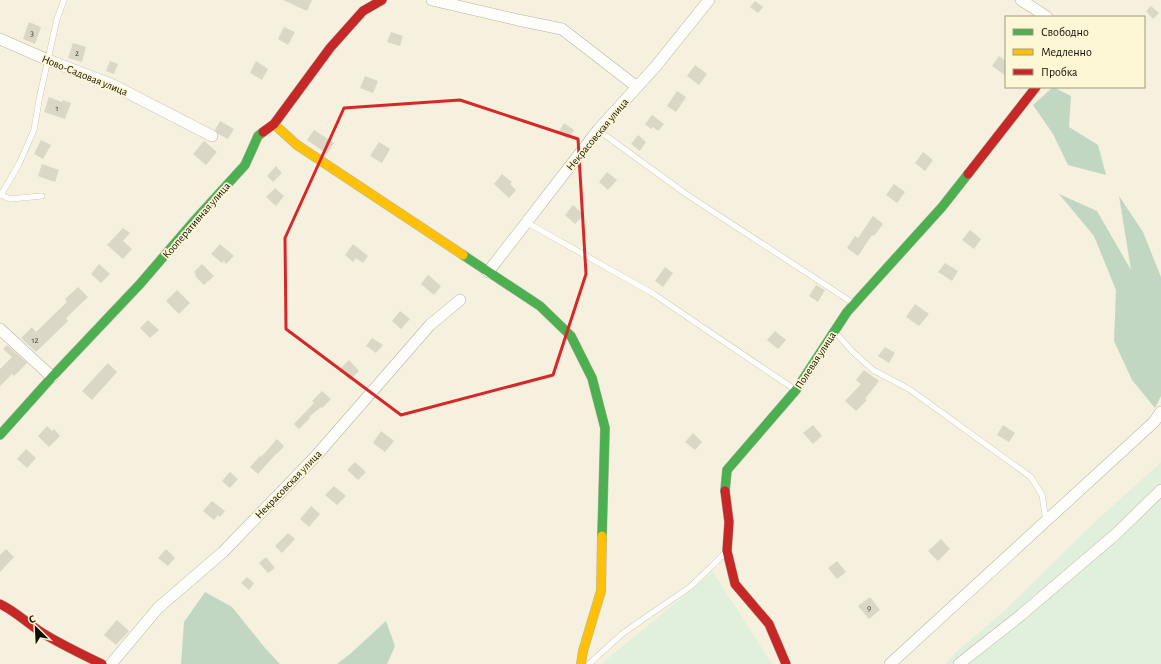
<svg xmlns="http://www.w3.org/2000/svg" width="1161" height="664" font-family="'Alegreya Sans',sans-serif">
	<style>
		.green { fill: #e1efdd }
		.forest { fill: #c2d7c2 }
		.building { fill: #dad7c6 }
		.lines { fill: none; stroke-linecap: round; stroke-linejoin: round }
		.lane-casing { stroke: #b7b4a5; stroke-width: 6 }
		.street-casing { stroke: #b7b4a5; stroke-width: 12 }
		.fast-casing { stroke: #b7b4a5; stroke-width: 10 }
		.slow-casing { stroke: #b7b4a5; stroke-width: 10 }
		.jam-casing { stroke: #b7b4a5; stroke-width: 10 }
		.lane { stroke: #fefdfa; stroke-width: 5.5 }
		.street { stroke: #fefdfa; stroke-width: 11 }
		.fast { stroke: #4caf50; stroke-width: 9 }
		.slow { stroke: #ffc107; stroke-width: 9 }
		.jam { stroke: #c62828; stroke-width: 9 }
		.marked { fill: none; stroke: #d62828; stroke-width: 3; stroke-linejoin: round }
		.labels { text-anchor: middle; stroke-width: 3.5; stroke-linejoin: round; paint-order: stroke }
		.number-label { font-size: 9px; fill: #454236 }
		.street-label { font-size: 11px; fill: #110e04; stroke: #fef7d5 }
	</style>
	<rect width="100%" height="100%" fill="#f5f1de"/>
	<g class="green">
		<polygon points="1161,462 1161,664 946,664 955,653 1002,613 1095,522"/>
		<polygon points="713,572 772,664 601,664"/>
	</g>
	<g class="forest">
		<polygon points="1053,87 1071,96 1069,127 1098,145 1106,175 1068,165 1053,134 1033,105"/>
		<polygon points="1059,194 1097,211 1131,270 1119,196 1143,232 1161,277 1161,396 1155,408 1132,380 1114,341 1116,290 1094,236"/>
		<polygon points="205,592 232,607 265,648 280,664 181,664 184,622"/>
		<polygon points="386,621 395,646 387,664 337,664 350,654"/>
	</g>
	<g class="building">
		<polygon points="283,0 312,0 307,11"/>
		<polygon points="755,1 763,7 758,13 750,7"/>
		<polygon points="1151,6 1159,13 1153,19 1146,11"/>
		<polygon points="29,22 41,27 35,44 23,39"/>
		<polygon points="284,27 295,32 288,45 278,39"/>
		<polygon points="391,32 403,36 400,46 387,42"/>
		<polygon points="73,43 86,47 82,62 68,58"/>
		<polygon points="999,56 1006,61 1006,76 992,66"/>
		<polygon points="110,61 118,64 114,74 106,71"/>
		<polygon points="256,61 268,69 262,80 250,73"/>
		<polygon points="695,65 707,74 699,85 687,76"/>
		<polygon points="365,76 378,81 373,93 360,88"/>
		<polygon points="677,91 686,97 676,112 667,106"/>
		<polygon points="49,97 62,102 63,100 71,103 65,119 44,112"/>
		<polygon points="652,115 664,124 658,131 653,127 651,129 645,124"/>
		<polygon points="220,121 234,129 228,139 218,134 215,130"/>
		<polygon points="564,123 574,130 568,139 558,133"/>
		<polygon points="314,130 334,143 327,154 307,140"/>
		<polygon points="638,135 646,142 640,151 631,144"/>
		<polygon points="41,140 51,145 43,159 34,154"/>
		<polygon points="204,141 217,152 206,165 193,154"/>
		<polygon points="379,142 390,149 382,163 370,156"/>
		<polygon points="923,152 933,160 925,171 915,163"/>
		<polygon points="42,164 59,170 55,182 38,176"/>
		<polygon points="276,166 282,173 273,182 267,176"/>
		<polygon points="607,172 617,180 608,190 599,182"/>
		<polygon points="502,174 512,182 510,184 516,190 509,198 494,184"/>
		<polygon points="894,184 905,192 897,203 886,195"/>
		<polygon points="275,188 284,196 276,206 266,197"/>
		<polygon points="573,205 584,215 575,224 565,215"/>
		<polygon points="873,216 883,224 874,236 872,235 858,256 847,248 855,236 858,238"/>
		<polygon points="123,228 130,233 123,241 132,249 123,259 107,245"/>
		<polygon points="970,230 981,239 974,249 962,240"/>
		<polygon points="220,244 234,256 226,264 224,261 222,263 211,254"/>
		<polygon points="353,244 368,256 363,263 356,258 353,262 345,255"/>
		<polygon points="945,263 958,271 952,281 938,272"/>
		<polygon points="99,264 110,274 101,283 91,274"/>
		<polygon points="202,264 214,276 204,285 195,276 196,274 194,272"/>
		<polygon points="665,267 673,273 663,287 655,281"/>
		<polygon points="428,275 441,286 434,295 421,284"/>
		<polygon points="816,285 825,290 818,302 809,296"/>
		<polygon points="78,287 88,297 66,318 68,321 36,352 21,338 32,327 36,332 67,302 65,299"/>
		<polygon points="177,290 190,303 179,314 166,301"/>
		<polygon points="915,304 929,314 919,326 906,317"/>
		<polygon points="400,311 410,319 401,329 392,321"/>
		<polygon points="148,320 159,330 150,338 140,328"/>
		<polygon points="775,331 786,340 778,349 767,340"/>
		<polygon points="372,338 383,345 376,353 366,346"/>
		<polygon points="7,345 27,363 14,376 12,374 0,386 0,369 12,357 3,349"/>
		<polygon points="885,347 895,353 889,363 878,356"/>
		<polygon points="349,360 359,371 350,380 340,369"/>
		<polygon points="108,363 117,372 92,400 82,391"/>
		<polygon points="864,370 879,381 865,399 867,400 856,411 845,401 861,384 856,380"/>
		<polygon points="322,391 331,399 322,408 321,407 309,417 310,418 299,429 294,424 314,403 312,401"/>
		<polygon points="813,425 822,436 813,444 803,433"/>
		<polygon points="1003,425 1015,433 1009,442 997,435"/>
		<polygon points="47,426 52,431 54,429 60,436 49,447 38,436"/>
		<polygon points="381,431 394,441 385,452 373,443"/>
		<polygon points="693,433 702,442 695,450 685,442"/>
		<polygon points="277,439 284,446 277,454 276,454 258,474 250,467 260,456 261,457"/>
		<polygon points="26,449 36,458 27,468 17,459"/>
		<polygon points="355,462 366,472 358,480 347,470"/>
		<polygon points="230,472 238,479 230,488 222,481"/>
		<polygon points="334,486 346,496 337,505 325,495"/>
		<polygon points="212,501 225,511 220,517 218,515 214,520 203,511"/>
		<polygon points="311,506 320,514 309,527 300,519"/>
		<polygon points="288,533 295,539 282,553 275,546"/>
		<polygon points="941,539 950,549 938,561 928,551"/>
		<polygon points="6,549 14,557 0,572 0,555"/>
		<polygon points="166,549 175,558 168,566 158,558"/>
		<polygon points="266,557 275,568 268,573 259,563"/>
		<polygon points="837,561 846,572 837,579 828,568"/>
		<polygon points="247,577 254,583 249,590 241,583"/>
		<polygon points="870,597 880,610 869,619 858,606"/>
		<polygon points="117,620 129,631 116,645 104,635"/>
	</g>
	<g class="lines">
		<g class="lane-casing">
			<g id="lane">
				<polyline points="598,130 686,194 853,303"/>
				<polyline points="0,195 1,195 19,164 34,130 40,95 57,19 64,0"/>
				<polyline points="1,195 10,199 42,196"/>
				<polyline points="526,222 652,293 794,389"/>
				<polyline points="835,332 854,353 873,370 909,389 1031,477 1042,495 1046,520"/>
				<polyline points="589,664 623,633 690,587 711,567 725,553"/>
			</g>
		</g>
		<g class="street-casing">
			<g id="street">
				<polyline points="432,0 518,20 562,29 637,87"/>
				<polyline points="1021,0 1047,17"/>
				<polyline points="0,39 48,60 113,85 212,136"/>
				<polyline points="488,272 598,130 656,66 709,0"/>
				<polyline points="0,329 52,377"/>
				<polyline points="111,664 158,608 223,552 315,457 430,325 460,300"/>
				<polyline points="890,664 1154,422 1161,412"/>
				<polyline points="959,664 1021,615 1117,533 1161,490"/>
			</g>
		</g>
		<g class="fast-casing">
			<g id="fast">
				<polyline points="463,255 540,306 571,336 592,378 605,428 602,536"/>
				<polyline points="0,435 52,377 140,284 195,220 245,165 258,136 263,132"/>
				<polyline points="725,491 727,470 796,390 847,312 942,207 968,174"/>
			</g>
		</g>
		<g class="slow-casing">
			<g id="slow">
				<polyline points="274,124 297,145 463,255"/>
				<polyline points="581,664 583,651 601,591 602,536"/>
			</g>
		</g>
		<g class="jam-casing">
			<g id="jam">
				<polyline points="263,132 274,124 330,48 363,11 382,0"/>
				<polyline points="968,174 1036,87"/>
				<polyline points="725,491 729,522 727,551 735,584 769,624 786,664"/>
				<path d="M 0,604 C 15,611 27,623 41,632 C 60,644 81,654 102,664"/>
			</g>
		</g>
		<use href="#lane" class="lane"/>
		<use href="#street" class="street"/>
		<use href="#fast" class="fast"/>
		<use href="#slow" class="slow"/>
		<use href="#jam" class="jam"/>
	</g>
	<path class="marked" d="M 460,100 L 578,139 L 586,274 L 553,375 L 401,415 L 286,329 L 285,238 L 344,108 Z"/>
	<g class="labels">
		<g class="number-label">
			<text x="32" y="36">3</text>
			<text x="77" y="56">2</text>
			<text x="57" y="111">1</text>
			<text x="35" y="343">12</text>
			<text x="869" y="611">9</text>
		</g>
		<g class="street-label">
			<text transform="translate(85 75) rotate(22)" y="4">Ново-Садовая улица</text>
			<text transform="translate(597 134) rotate(-50)" y="4">Некрасовская улица</text>
			<text transform="translate(196 220) rotate(-49)" y="4">Кооперативная улица</text>
			<text transform="translate(815 360) rotate(-57)" y="4">Полевая улица</text>
			<text transform="translate(288 484) rotate(-46)" y="4">Некрасовская улица</text>
		</g>
	</g>
	<rect x="1005" y="16" width="140" height="72" fill="#fef7d5" stroke="#9f9a81"/>
	<rect x="1013" y="29" width="20" height="6" fill="#4caf50" stroke="#9f9a81"/>
	<text x="1041" y="36" font-size="12" fill="#110e04">Свободно</text>
	<rect x="1013" y="49" width="20" height="6" fill="#ffc107" stroke="#9f9a81"/>
	<text x="1041" y="56" font-size="12" fill="#110e04">Медленно</text>
	<rect x="1013" y="69" width="20" height="6" fill="#c62828" stroke="#9f9a81"/>
	<text x="1041" y="76" font-size="12" fill="#110e04">Пробка</text>
	<g transform="translate(36 628) rotate(336)" stroke="#fef7d5" stroke-width="3" paint-order="stroke">
	<path d="M0-3L7 15L0 10L-7 15Z" fill="#110e04"/>
	<text y="-6" font-size="11" font-weight="bold" text-anchor="middle" fill="#110e04">С</text>
	</g>
</svg>
